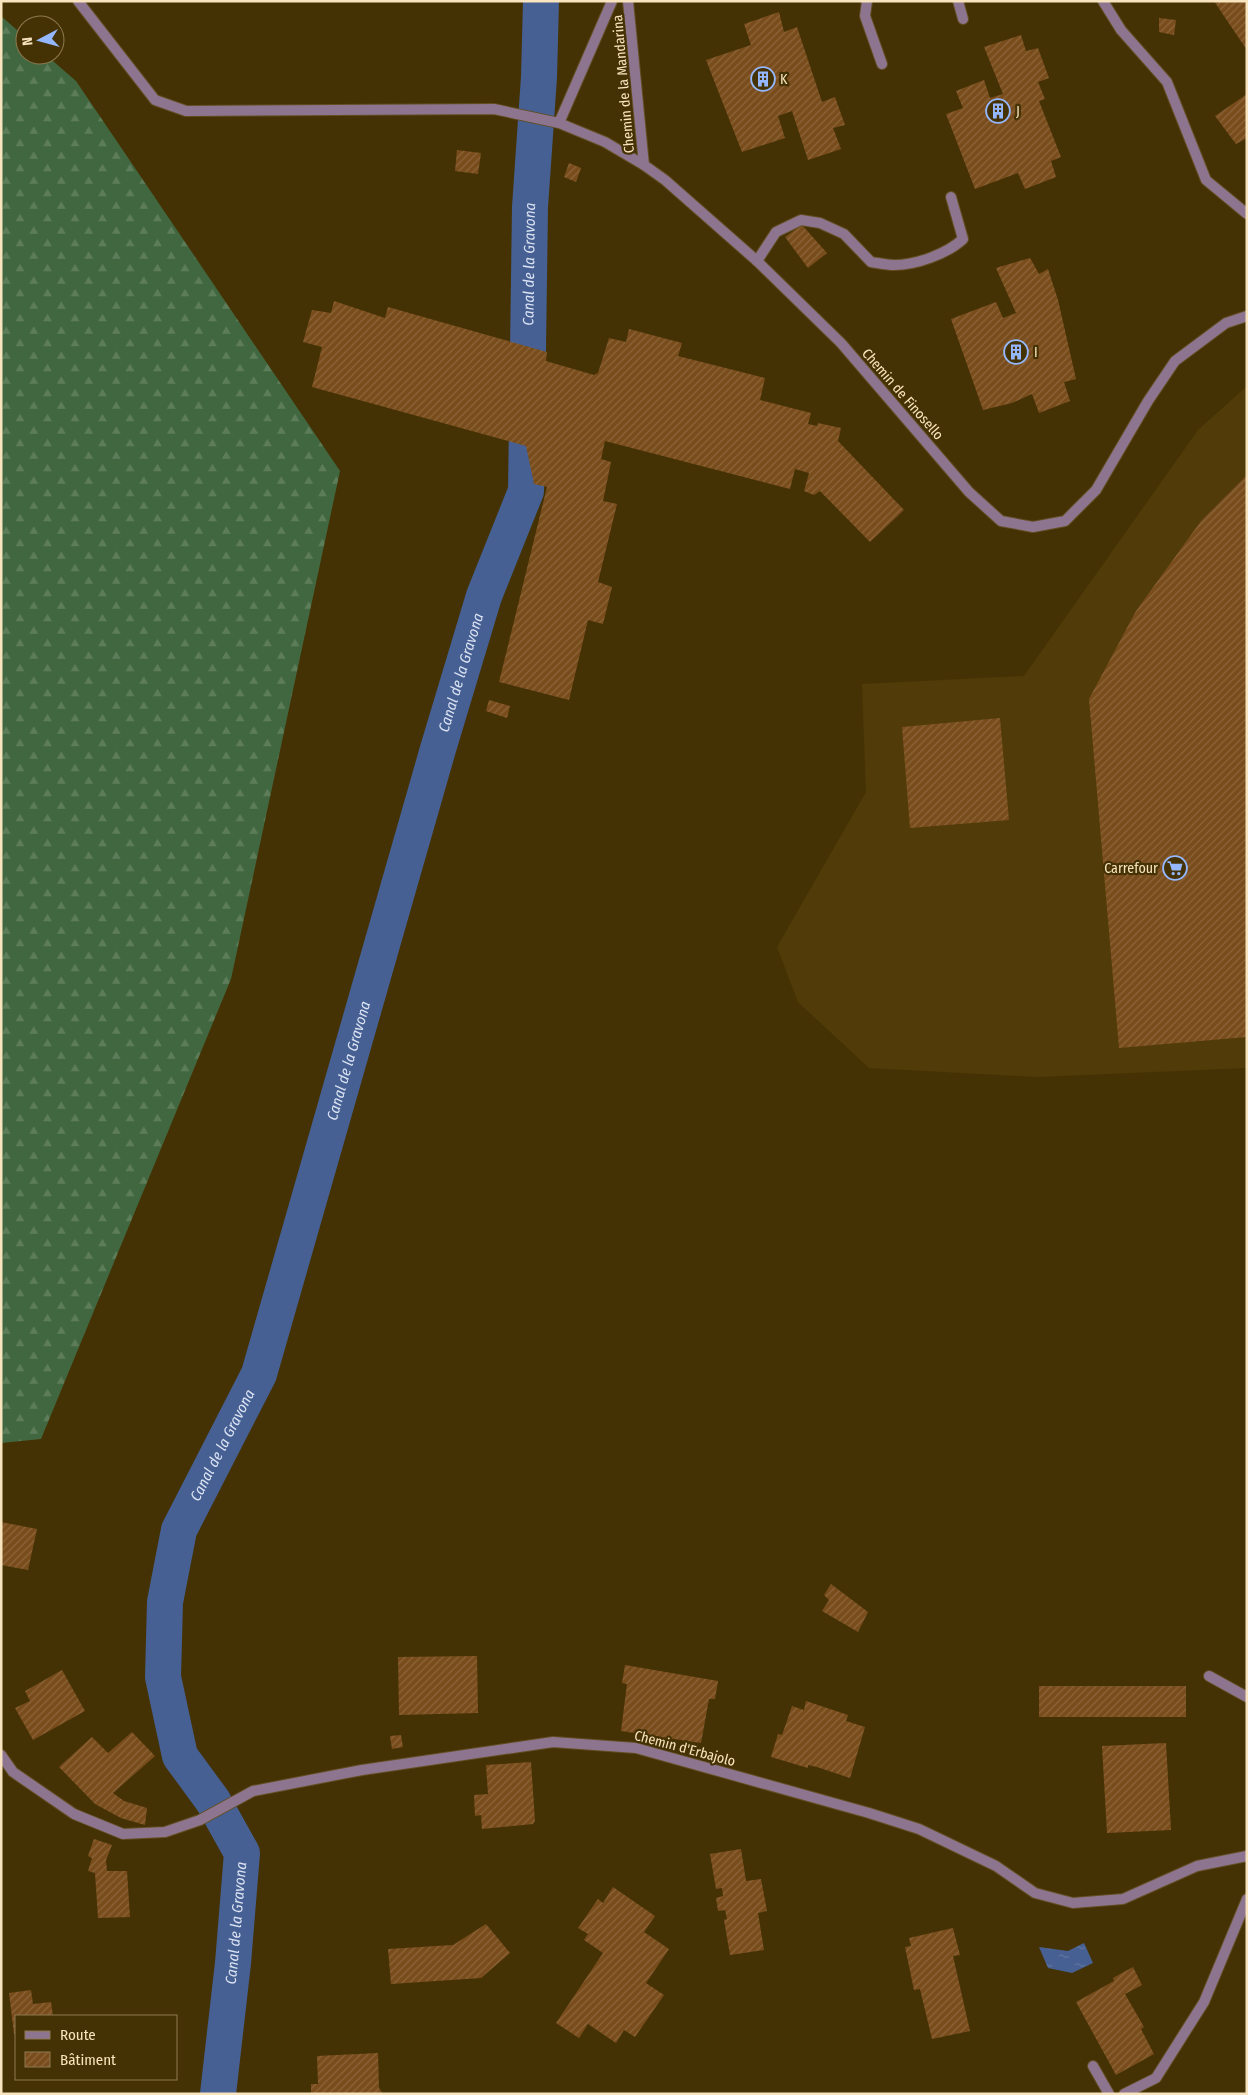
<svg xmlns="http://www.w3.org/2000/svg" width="1248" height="2095" font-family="'Fira Sans Condensed',sans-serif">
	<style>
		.built { fill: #513b08 }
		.forest { fill: url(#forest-firs) }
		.water { fill: url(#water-ripples) }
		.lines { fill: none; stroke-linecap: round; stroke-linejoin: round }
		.canal { stroke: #466093; stroke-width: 36 }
		.building { fill: url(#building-hatch) }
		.lane-casing { stroke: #624e22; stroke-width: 12 }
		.street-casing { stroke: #624e22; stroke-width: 12 }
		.lane { stroke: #8d758f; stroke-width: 10 }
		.street { stroke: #8d758f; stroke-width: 10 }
		.labels { text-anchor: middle; stroke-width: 4.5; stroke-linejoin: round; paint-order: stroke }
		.poi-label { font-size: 14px; fill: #f8e4be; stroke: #453204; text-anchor: start }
		.street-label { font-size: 14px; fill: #f8e4be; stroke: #453204 }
		.water-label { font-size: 15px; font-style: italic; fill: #dbe3f3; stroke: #453204 }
	</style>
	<defs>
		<pattern id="forest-firs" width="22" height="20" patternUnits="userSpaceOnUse" patternTransform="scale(1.25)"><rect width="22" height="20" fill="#416740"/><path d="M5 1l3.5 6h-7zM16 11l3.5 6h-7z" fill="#5d7d5a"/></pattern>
		<pattern id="water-ripples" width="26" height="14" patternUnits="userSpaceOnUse" patternTransform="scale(1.25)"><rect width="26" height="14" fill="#466093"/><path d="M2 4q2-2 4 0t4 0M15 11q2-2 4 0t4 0" fill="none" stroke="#6177a0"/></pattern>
		<pattern id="building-hatch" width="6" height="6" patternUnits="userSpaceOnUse" patternTransform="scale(1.25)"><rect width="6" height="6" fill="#794c1c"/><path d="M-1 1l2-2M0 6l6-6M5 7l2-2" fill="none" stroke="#8d663b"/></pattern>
	</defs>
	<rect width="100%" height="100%" fill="#453204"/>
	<polygon class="built" points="1247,386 1247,1068 1037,1077 869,1068 798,1002 777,947 866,792 862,684 1024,676 1198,430"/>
	<polygon class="forest" points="1,16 25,37 25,55 46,55 76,81 340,471 231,979 41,1439 1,1443"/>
	<polygon class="water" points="1084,1943 1093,1963 1072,1973 1048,1968 1039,1947 1068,1951"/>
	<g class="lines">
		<path class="canal" id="s1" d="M 218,2094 L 233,1963 L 242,1853 L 213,1801 L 180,1756 L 163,1677 L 165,1602 L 179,1530 L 259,1374 L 438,749 L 484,596 L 526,491 L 530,207 L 539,77 L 541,1"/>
	</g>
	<g class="building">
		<polygon points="1214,1 1247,1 1247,50 1230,25"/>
		<polygon points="779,12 784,32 797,27 822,102 835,97 845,125 833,128 841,149 808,160 792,111 778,116 785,138 742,152 706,60 751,45 744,24"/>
		<polygon points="1159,18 1176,20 1174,35 1159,32"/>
		<polygon points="1021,35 1026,51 1038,48 1049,78 1038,82 1045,99 1039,101 1061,157 1051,161 1056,177 1025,189 1018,173 975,189 946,114 963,108 956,91 984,80 990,98 1003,94 984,47"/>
		<polygon points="1247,94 1247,138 1236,144 1215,116"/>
		<polygon points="457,150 481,153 478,174 455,171"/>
		<polygon points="569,163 581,168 576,182 564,177"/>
		<polygon points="802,225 827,253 808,268 785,237"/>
		<polygon points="1030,258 1039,274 1048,269 1058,300 1076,379 1064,382 1070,401 1039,413 1032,394 1012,403 983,410 951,319 996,302 1003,318 1016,313 996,268"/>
		<polygon points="334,301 385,318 388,307 547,352 546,361 594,375 598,373 609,338 626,342 629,329 682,343 678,356 765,378 760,400 811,413 808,424 817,426 818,423 841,428 838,441 904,510 870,542 820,491 814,495 804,491 809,473 795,469 790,489 605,441 601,459 611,462 603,501 617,504 598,582 612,587 603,624 588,620 569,700 499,682 547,487 534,484 526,446 312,387 322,347 303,342 312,310 331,313"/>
		<polygon points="1247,475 1247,1037 1119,1048 1089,699 1136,611 1201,521"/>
		<polygon points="489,700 510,706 507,718 486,711"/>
		<polygon points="1000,718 1009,820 910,828 902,727"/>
		<polygon points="1,1522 37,1529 28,1570 1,1565"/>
		<polygon points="831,1584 868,1612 858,1632 822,1611 829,1600 824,1595"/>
		<polygon points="477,1656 478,1713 399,1715 398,1657"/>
		<polygon points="625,1665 718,1681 715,1699 709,1699 701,1743 621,1731 627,1684 622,1683"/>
		<polygon points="62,1670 85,1711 33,1740 15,1708 30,1701 25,1691"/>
		<rect x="1039" y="1686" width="147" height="31"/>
		<polygon points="806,1701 848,1715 846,1721 865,1727 850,1778 817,1767 808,1765 808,1768 771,1757 778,1734 782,1735 792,1706 804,1710"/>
		<polygon points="132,1732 155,1756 113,1793 124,1801 147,1808 145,1825 121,1818 95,1804 59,1767 92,1737 108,1753"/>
		<polygon points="401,1735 403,1747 392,1749 390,1736"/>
		<polygon points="1166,1743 1171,1830 1107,1833 1102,1746"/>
		<polygon points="531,1762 535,1821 533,1824 482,1829 481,1815 475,1816 474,1795 488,1794 486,1765"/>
		<polygon points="94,1839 112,1845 106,1860 107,1871 127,1871 130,1917 98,1918 95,1873 88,1871 92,1858 88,1856"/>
		<polygon points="741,1849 746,1881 761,1879 767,1911 758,1913 764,1950 730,1955 724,1920 727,1919 725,1910 718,1911 716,1898 723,1896 722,1888 716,1889 710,1854"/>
		<polygon points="613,1887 655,1916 644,1932 669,1949 646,1983 664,1995 635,2037 624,2030 616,2043 588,2024 579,2038 556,2023 603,1953 584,1940 588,1934 578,1928 598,1899 603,1903"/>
		<polygon points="486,1924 510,1953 481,1978 391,1984 388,1949 453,1945"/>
		<polygon points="953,1928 960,1955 953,1956 970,2031 932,2039 920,1989 914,1990 905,1947 911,1946 909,1938"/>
		<polygon points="1133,1967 1142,1985 1125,1994 1144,2027 1141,2029 1154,2054 1116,2075 1076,2002 1114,1981 1113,1978"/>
		<polygon points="31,1990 33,2004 51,2002 53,2016 16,2016 16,2034 14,2034 9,1993"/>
		<polygon points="378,2053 379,2088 383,2094 311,2094 311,2084 318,2084 317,2056"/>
	</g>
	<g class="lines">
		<g class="lane-casing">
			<g id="lane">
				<polyline points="1209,1676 1247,1697"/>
				<polyline points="1093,2066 1109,2094"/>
				<polyline points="1124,2094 1156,2078 1204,2002 1247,1899"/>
			</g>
		</g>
		<g class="street-casing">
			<g id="street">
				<polyline points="78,1 155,100 186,111 494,109 559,123 605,142 644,165 665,180 757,261 841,343 969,492 1001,521 1033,527 1065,521 1096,490 1148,401 1175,361 1226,323 1247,316"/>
				<polyline points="628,1 644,165"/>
				<polyline points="867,1 865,16 882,64"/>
				<polyline points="958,1 963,19"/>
				<polyline points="1103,1 1121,30 1167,82 1206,180 1247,214"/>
				<polyline points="559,123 612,1"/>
				<path d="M 757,261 L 776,232 L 801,220 L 820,223 L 844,234 L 871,262 C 878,263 887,265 894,265 C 916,265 947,254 963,239 L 951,197"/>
				<polyline points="1,1755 13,1772 74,1814 123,1834 165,1832 200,1820 253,1791 362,1770 553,1742 636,1748 869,1813 919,1829 996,1866 1035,1893 1073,1903 1123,1899 1197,1866 1247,1856"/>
			</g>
		</g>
		<use href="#lane" class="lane"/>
		<use href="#street" class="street"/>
	</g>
	<defs>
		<g id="building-ring" transform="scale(1.25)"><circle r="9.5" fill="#453204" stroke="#94b7fd" stroke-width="1.5"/><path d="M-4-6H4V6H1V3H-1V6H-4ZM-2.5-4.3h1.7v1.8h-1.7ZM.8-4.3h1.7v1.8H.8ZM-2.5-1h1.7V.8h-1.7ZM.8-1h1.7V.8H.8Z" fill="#94b7fd"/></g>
		<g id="supermarket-ring" transform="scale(1.25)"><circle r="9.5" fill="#453204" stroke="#94b7fd" stroke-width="1.5"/><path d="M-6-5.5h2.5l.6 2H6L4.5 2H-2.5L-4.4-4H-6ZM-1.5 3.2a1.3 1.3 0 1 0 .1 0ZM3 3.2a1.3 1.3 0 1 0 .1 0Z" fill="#94b7fd"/></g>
	</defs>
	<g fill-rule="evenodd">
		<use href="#building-ring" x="763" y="79"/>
		<use href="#building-ring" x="998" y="111"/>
		<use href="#building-ring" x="1016" y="352"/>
		<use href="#supermarket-ring" x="1175" y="868"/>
	</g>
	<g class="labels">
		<g class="poi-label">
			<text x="780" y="84">K</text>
			<text x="1016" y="116">J</text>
			<text x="1034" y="357">I</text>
			<text x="1158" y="873" text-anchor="end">Carrefour</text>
		</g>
		<g class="street-label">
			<text transform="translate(623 84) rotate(-95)" y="5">Chemin de la Mandarina</text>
			<text transform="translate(903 394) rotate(49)" y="5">Chemin de Finosello</text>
			<text transform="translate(685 1748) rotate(15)" y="5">Chemin d'Erbajolo</text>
		</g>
		<g class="water-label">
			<text dy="5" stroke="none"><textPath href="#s1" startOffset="1912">Canal de la Gravona</textPath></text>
			<text dy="5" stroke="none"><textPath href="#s1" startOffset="1492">Canal de la Gravona</textPath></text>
			<text dy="5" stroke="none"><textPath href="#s1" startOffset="1088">Canal de la Gravona</textPath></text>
			<text dy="5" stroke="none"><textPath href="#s1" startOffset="682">Canal de la Gravona</textPath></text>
			<text dy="5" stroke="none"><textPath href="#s1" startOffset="172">Canal de la Gravona</textPath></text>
		</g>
	</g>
	<rect width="1248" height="2095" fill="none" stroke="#f8e4be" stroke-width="5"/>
	<rect x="15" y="2015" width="162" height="65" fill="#453204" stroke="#8d794e"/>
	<rect x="25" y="2031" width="25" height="8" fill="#8d758f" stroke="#8d794e"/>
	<text x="60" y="2040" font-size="15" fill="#f8e4be">Route</text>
	<rect x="25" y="2052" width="25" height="15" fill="url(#building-hatch)" stroke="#8d794e"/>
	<text x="60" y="2065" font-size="15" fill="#f8e4be">Bâtiment</text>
	<g transform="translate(40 40) rotate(264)"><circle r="24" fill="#453204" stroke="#8d794e"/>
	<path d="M0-4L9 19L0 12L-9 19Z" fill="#94b7fd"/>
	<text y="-8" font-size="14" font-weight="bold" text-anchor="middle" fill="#f8e4be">N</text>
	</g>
</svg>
